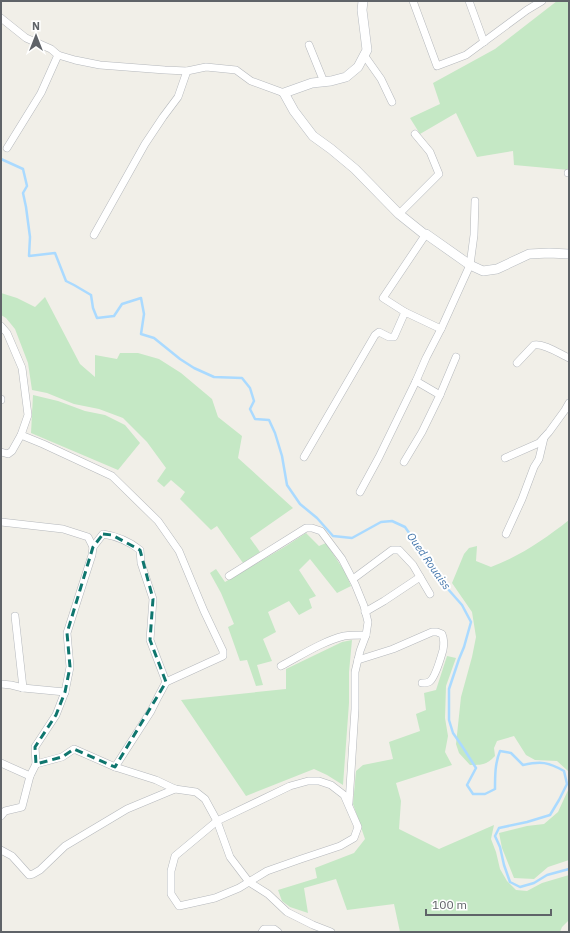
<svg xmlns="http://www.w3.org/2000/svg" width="570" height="933" font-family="'IBM Plex Sans',sans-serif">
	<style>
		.green { fill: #c5e8c5 }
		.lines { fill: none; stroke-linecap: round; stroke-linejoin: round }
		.stream { stroke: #aadaff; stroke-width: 2.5 }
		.street-casing { stroke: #b5b8bc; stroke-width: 8 }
		.secondary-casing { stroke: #b6babf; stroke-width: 10 }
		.street { stroke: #fff; stroke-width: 7 }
		.secondary { stroke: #fff; stroke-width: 9 }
		.marked { fill: none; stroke: #0f766e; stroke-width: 3; stroke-dasharray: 8 5; stroke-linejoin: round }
		.labels { text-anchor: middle; stroke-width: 4; stroke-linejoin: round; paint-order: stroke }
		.water-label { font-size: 11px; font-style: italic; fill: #4174aa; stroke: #fff }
	</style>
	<rect width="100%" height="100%" fill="#f1efe8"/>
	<g class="green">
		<polygon points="557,1 569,1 569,170 514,165 513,151 477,157 456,113 420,134 410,118 440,104 433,83 495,49"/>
		<polygon points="1,293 17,298 35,307 45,297 80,364 95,377 95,355 117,359 120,353 138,353 159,359 181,373 212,399 218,417 242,436 238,458 293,508 250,538 260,552 243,563 217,526 211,530 180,499 185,492 171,480 164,487 157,481 166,468 147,442 123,418 99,409 74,404 47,393 32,390 28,363 15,329 6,318 1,315"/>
		<polygon points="33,395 58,401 85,411 105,415 125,425 140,443 118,470 31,433"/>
		<path d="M 569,520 L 569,860 L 548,867 L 534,879 L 514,878 L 502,848 L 499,833 L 527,826 L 544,824 L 558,812 L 569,788 L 568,771 L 557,761 L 535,760 L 526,755 L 514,736 L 497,741 L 494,748 L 495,756 C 487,765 481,765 470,765 L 459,753 L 456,744 L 461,697 L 472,657 L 476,637 L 472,612 L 452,583 L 464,554 L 469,548 L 477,546 L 476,561 L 491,567 C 520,556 545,539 569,520 Z"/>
		<polygon points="306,533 319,546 326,543 345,572 351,586 337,593 310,559 299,570 316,596 309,599 312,608 299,615 289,601 268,612 276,632 263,639 272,661 257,665 263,685 256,686 247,660 240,661 228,627 234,624 221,593 210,573 216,569 225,582 286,546"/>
		<polygon points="352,640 349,672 349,703 343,785 327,775 314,769 246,796 181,700 286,689 286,669 342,642"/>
		<polygon points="447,656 456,658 446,686 445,718 448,736 445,752 452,765 396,783 401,801 399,829 439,849 494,825 491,839 496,852 500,869 507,881 516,890 527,891 542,883 569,875 569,920 562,927 560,932 400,932 394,904 347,910 336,879 304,888 308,913 290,907 282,901 278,890 317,878 315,868 354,853 365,839 353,804 356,771 363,765 393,759 389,742 420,731 416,714 426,710 424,693 436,690"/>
	</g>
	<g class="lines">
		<path class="stream" d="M 1,159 L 23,169 L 27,186 L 23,193 L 26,207 L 30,237 L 29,256 L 55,253 L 66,281 L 74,285 L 91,295 L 93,308 L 97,318 L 114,316 L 122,304 L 141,298 L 144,314 L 141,334 L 154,338 L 180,359 L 194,368 L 214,377 L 242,378 L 250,388 L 254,401 L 250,409 L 255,419 L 269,420 L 275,433 L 282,456 L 287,485 L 300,504 L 317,518 L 333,536 L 352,538 L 381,522 L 392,521 L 405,527 L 419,547 L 440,580 L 462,605 L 471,622 L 464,647 L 459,659 L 449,689 L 449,720 L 453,733 L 462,746 L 476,768 L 467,785 L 473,794 L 485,794 L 495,789 C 495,776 495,763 500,751 L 511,753 L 523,765 C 541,761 548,762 564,771 L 567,784 L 559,800 L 550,815 L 527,822 L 499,828 L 495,836 L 500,847 L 504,865 L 510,882 L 520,887 L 534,883 L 547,875 L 569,869"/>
		<g class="street-casing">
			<g id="street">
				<polyline points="413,1 437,66 466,55 527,10 542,1"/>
				<polyline points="469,1 484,42"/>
				<polyline points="1,18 26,38 51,49 58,55 75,60 100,65 165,70 187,71 206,67 236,70 251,81 284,93"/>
				<polyline points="309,45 324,82"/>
				<polyline points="364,55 381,79 392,102"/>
				<polyline points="7,148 41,93 58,55"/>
				<polyline points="568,173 569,173"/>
				<polyline points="399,214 439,174 430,152 415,134"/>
				<polyline points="94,235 145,144 163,117 178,97 187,71"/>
				<polyline points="405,312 383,298 426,234"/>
				<polyline points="1,326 7,333 22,368 28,415 21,435 12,451 8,454 1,452"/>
				<path d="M 517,363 L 534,345 C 544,343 560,354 569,358"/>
				<polyline points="416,381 440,395"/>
				<polyline points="1,399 1,400"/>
				<polyline points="21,435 43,444 112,476 158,521 179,551 204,611 223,651 223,656 166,682 158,697 151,711 115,767"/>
				<polyline points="304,457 375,335 379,332 389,337 394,337 405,312 441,329"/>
				<polyline points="505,458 539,443 549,432 565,410 569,403"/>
				<polyline points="404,462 422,432 440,395 456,357"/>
				<polyline points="360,492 379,457 416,381 426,358 441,329 470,265 474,235 475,201"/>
				<polyline points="1,522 63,529 88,537 93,547 92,555 67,633 70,667 65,692 56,715 35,747 36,764 30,776 22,807 5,811 1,816"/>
				<polyline points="506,534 522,499 534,467 539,459 544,438"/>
				<path d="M 93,547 L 103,534 C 116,536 130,542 140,550 L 141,563 L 153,599 L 150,640 L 166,682"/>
				<polyline points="229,576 306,528 312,528 321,531 342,559 355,584 364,606 368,622 366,635 360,651 355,672 355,709 349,803"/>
				<polyline points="353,579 392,550 399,550 413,565 430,594"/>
				<polyline points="365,612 384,601 420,577"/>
				<polyline points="15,616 23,688"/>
				<path d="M 358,660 L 393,649 L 432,632 L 437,632 L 442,634 C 444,639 444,645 443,650 C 441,657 435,679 429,682 C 427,683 424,683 422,683"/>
				<path d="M 281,666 C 300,656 323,641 344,636 C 351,635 358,635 366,635"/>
				<polyline points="1,684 11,685 23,688 65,692"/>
				<polyline points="1,763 30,776"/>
				<polyline points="36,764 62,757 74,749 115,767 156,780 175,789 196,792 205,799 217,821 230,857 249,882 268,894 287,912 313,925 331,932"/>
				<polygon points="308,781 319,781 331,785 344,795 358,827 354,838 340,846 301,859 267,871 239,888 215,898 179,906 171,894 171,871 175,856 217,821 290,786"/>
				<polyline points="1,850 12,856 29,875 33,874 40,870 65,846 127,809 175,789"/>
				<polyline points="262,932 264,929 274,929 278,932"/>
			</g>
		</g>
		<g class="secondary-casing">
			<polyline id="secondary" points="363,1 362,10 367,50 358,67 346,77 331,81 312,83 284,93 294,111 313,136 331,149 355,169 399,214 424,234 426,234 470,265 483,271 497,269 529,254 549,253 569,254"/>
		</g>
		<use href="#street" class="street"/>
		<use href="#secondary" class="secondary"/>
	</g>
	<path class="marked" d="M 103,534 L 112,535 L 140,550 L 153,599 L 150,640 L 166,682 L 115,767 L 74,749 L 62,757 L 36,764 L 35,747 L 56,715 L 65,692 L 70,667 L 67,633 L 93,547 Z"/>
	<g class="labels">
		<g class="water-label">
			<text transform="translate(429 561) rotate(55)" y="4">Oued Rouaiss</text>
		</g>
	</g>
	<rect width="570" height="933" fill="none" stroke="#5f6368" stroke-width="4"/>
	<g transform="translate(36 36)" stroke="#ffffff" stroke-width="3" paint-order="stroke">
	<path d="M0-3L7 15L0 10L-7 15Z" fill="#5f6368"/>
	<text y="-6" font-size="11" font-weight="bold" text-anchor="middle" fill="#5f6368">N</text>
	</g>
	<path d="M426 909v6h125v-6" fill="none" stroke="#5f6368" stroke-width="2"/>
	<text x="432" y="909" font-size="12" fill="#5f6368" stroke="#ffffff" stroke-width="3" paint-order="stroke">100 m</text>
</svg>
